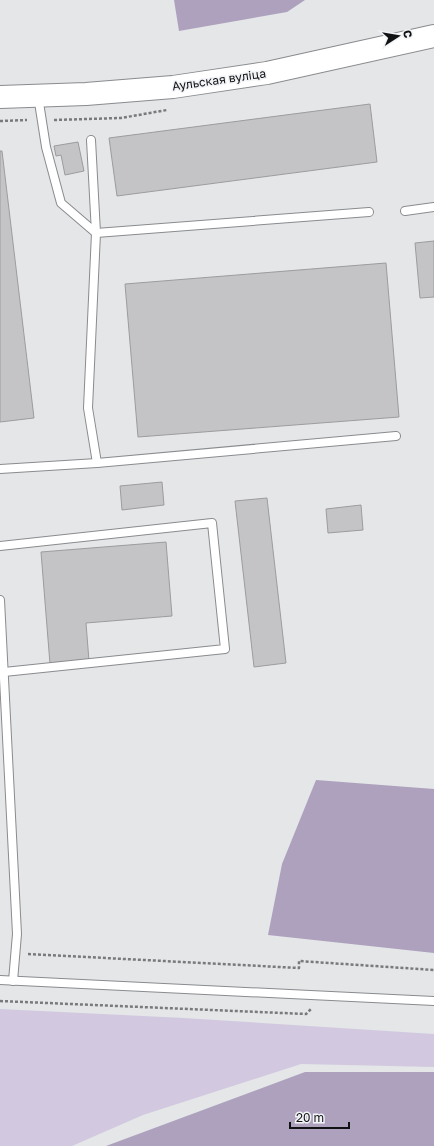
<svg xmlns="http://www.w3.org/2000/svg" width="434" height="1146" font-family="'Golos Text',sans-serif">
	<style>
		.green { fill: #d2c9e0 }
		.forest { fill: #ada1be }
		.building { fill: #c4c4c7; stroke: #9c9c9f }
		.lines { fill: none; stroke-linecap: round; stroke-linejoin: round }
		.lane-casing { stroke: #898b8e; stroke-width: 10 }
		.secondary-casing { stroke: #898b8e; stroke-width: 24 }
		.path { stroke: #787a7b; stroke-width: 2.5; stroke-dasharray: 3 2; stroke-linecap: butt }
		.lane { stroke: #fff; stroke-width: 8 }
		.secondary { stroke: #fff; stroke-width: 22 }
		.labels { text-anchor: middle; stroke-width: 3; stroke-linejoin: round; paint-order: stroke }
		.street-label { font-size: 12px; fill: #111213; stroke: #f1f3f6 }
	</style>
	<rect width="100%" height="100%" fill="#e4e6e8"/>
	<polygon class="green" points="0,1009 184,1018 434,1034 434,1067 301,1064 143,1115 72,1146 0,1146"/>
	<g class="forest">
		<polygon points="174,0 305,0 287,12 179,31"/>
		<polygon points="316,780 434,789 434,953 268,935 282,864"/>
		<polygon points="305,1072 434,1072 434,1146 106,1146"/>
	</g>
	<g class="building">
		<polygon points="370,104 377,162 117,196 109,138"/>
		<polygon points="78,142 84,171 65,175 61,155 56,156 54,146"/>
		<polygon points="0,151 2,151 34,418 0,422"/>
		<polygon points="434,241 434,297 420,298 415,243"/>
		<polygon points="386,263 399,417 138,437 125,284"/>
		<polygon points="162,482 164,505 122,510 120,486"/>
		<polygon points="267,498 286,663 254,667 235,501"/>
		<polygon points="361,505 363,530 328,533 326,509"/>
		<polygon points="166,542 172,616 86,623 89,661 50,664 41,552"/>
	</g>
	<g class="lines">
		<g class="lane-casing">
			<g id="lane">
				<polyline points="38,96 46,147 61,203 96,233"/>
				<polyline points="91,140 96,233"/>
				<polyline points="405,211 434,207"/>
				<polyline points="369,212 96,233 88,408 97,463 396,436"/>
				<polyline points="0,469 97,463"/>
				<polyline points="0,546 212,523 225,649 4,672"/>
				<polyline points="0,600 17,934 13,981"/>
				<polyline points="0,980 434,1001"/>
			</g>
		</g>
		<g class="secondary-casing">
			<polyline id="secondary" points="0,97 86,94 173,87 267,73 434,36"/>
		</g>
		<g class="path">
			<polyline points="54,120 121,118 167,110"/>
			<polyline points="0,121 27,120"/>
			<polyline points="28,954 299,968 299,961 434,970"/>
			<polyline points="0,1001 306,1014 311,1009"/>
		</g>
		<use href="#lane" class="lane"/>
		<use href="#secondary" class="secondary"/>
	</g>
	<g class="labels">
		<g class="street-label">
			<text transform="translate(219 80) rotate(-8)" y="4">Аульская вуліца</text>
		</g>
	</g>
	<g transform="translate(398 36) rotate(78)" stroke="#f1f3f6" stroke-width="3" paint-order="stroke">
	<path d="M0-3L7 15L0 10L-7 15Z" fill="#111213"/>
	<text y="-6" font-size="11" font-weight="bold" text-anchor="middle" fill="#111213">С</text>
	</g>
	<path d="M290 1122v6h59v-6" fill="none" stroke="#111213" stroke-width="2"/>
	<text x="296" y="1122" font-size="12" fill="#111213" stroke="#f1f3f6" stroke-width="3" paint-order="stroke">20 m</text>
</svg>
